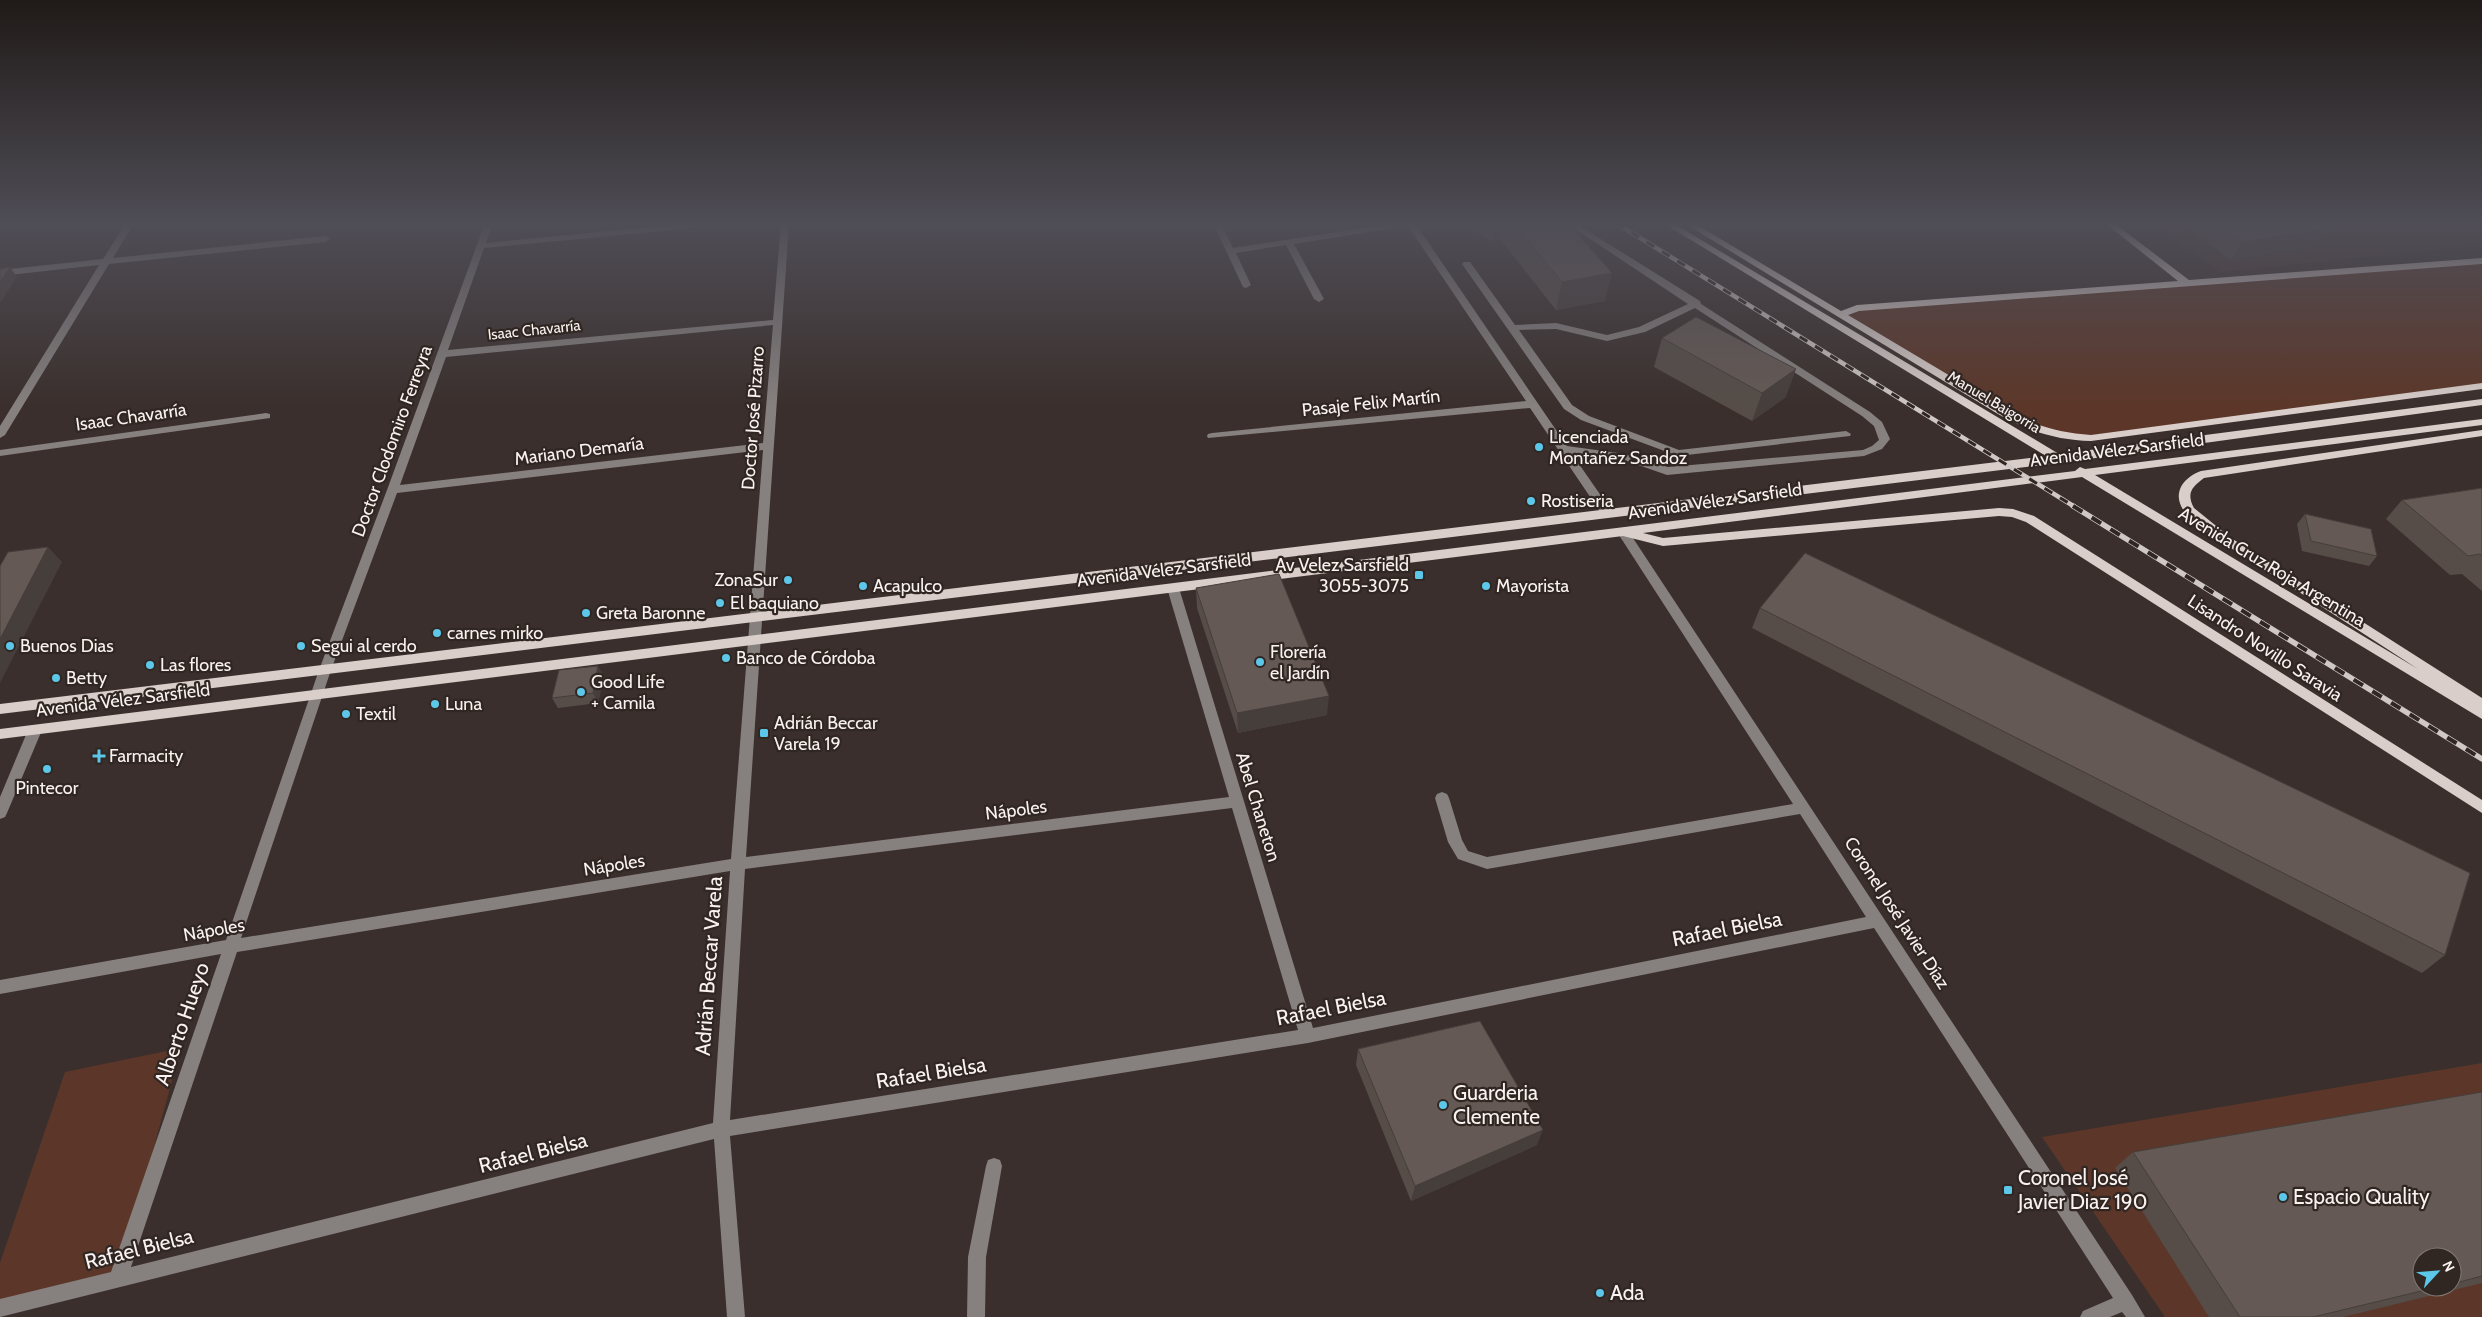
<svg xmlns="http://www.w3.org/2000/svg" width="2482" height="1317" font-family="Cabin,sans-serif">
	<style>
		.built { fill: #483731 }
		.green { fill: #5c3729; fill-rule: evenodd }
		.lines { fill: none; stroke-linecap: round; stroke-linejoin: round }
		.minor { fill: #86807e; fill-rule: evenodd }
		.major { fill: #d9ceca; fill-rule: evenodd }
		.rail-far1-casing { stroke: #cfc8c5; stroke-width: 4.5 }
		.rail-casing { stroke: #cfc8c5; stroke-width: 5.5 }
		.rail-far1 { stroke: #302622; stroke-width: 3; stroke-dasharray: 9; stroke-linecap: butt }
		.rail { stroke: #302622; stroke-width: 4; stroke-dasharray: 11; stroke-linecap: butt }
		.wall { fill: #564d48; fill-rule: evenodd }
		.shaded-wall { fill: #463e3b }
		.building { fill: #645954; stroke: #463e3b }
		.poi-dot { fill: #5cc7e8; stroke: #302622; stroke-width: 2 }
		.labels { text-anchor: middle; stroke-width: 4.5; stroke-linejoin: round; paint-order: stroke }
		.far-street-label { font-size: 15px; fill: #f9f2f0; stroke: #302622 }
		.street-label { font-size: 18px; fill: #f9f2f0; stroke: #302622 }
		.poi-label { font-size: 18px; fill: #f9f2f0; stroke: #302622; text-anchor: start }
		.near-street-label { font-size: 21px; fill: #f9f2f0; stroke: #302622 }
		.near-poi-label { font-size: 21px; fill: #f9f2f0; stroke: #302622; text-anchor: start }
	</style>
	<rect width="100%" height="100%" fill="#3a2f2c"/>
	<polygon class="built" points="2151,223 2482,223 2482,245 2220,272"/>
	<g class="green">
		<polygon points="2482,261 2482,386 2091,438 2030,427 1840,315 1857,308"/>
		<polygon points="181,1048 118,1278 0,1302 0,1263 65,1072"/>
		<path d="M 2482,1063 L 2482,1317 L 2165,1317 L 2042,1137 ZM 2422,1257 L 2452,1257 L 2452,1287 L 2422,1287 Z"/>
	</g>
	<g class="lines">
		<g class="minor">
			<polygon points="126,223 134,223 113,258 325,236 330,239 325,242 109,264 5,435 0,438 0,426 99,265 0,276 0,270 103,259"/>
			<path d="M 485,223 L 493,223 L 486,243 L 691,223 L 718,223 L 714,226 L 484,248 L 448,350 L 773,320 L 781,223 L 789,223 L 746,857 L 1229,797 L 1167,588 L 1173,584 L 1179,588 L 1313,1028 L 1866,917 L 1800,814 L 1487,869 L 1458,859 L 1448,842 L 1435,798 L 1437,794 L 1442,792 L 1447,794 L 1449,798 L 1462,840 L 1468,851 L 1487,857 L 1793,804 L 1617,532 L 1623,528 L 1627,529 L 2132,1295 L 2145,1317 L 2126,1317 L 2122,1312 L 2110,1317 L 2080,1317 L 2083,1311 L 2113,1298 L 1874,928 L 1308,1043 L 730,1136 L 745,1317 L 727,1317 L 714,1139 L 0,1317 L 0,1299 L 111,1272 L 221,954 L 0,994 L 0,980 L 226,940 L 319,670 L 387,490 ZM 773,325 L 763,443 L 400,485 L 446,357 ZM 763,450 L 731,859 L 241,938 L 331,670 L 397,493 ZM 1232,808 L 1298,1030 L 730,1120 L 745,869 ZM 730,871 L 713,1123 L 131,1267 L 237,952 Z"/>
			<polygon points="1213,223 1221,223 1233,248 1396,223 1415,223 1567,446 1625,454 1668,467 1863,450 1872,446 1879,440 1874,426 1862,416 1695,308 1645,332 1607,341 1556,329 1519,330 1572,405 1589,416 1679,450 1846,431 1851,434 1850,436 1678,456 1581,420 1564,409 1462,264 1464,262 1470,262 1515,325 1556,323 1607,335 1639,327 1688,304 1566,223 1575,223 1700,301 1701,304 1870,412 1882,422 1890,439 1882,449 1864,456 1667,475 1624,460 1572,454 1613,513 1607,517 1603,516 1530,408 1208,438 1207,436 1208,434 1212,433 1526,401 1408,226 1294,244 1324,299 1319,302 1314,299 1286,245 1236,253 1251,285 1246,288 1243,287"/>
			<polygon points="1698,223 1709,223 1698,229 1692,229 1692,225"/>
			<polygon points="266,413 270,414 270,418 0,456 0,450"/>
			<polygon points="35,725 40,726 42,730 7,813 5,817 0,819 0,797 28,730 30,726"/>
			<polygon points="994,1158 1000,1160 1002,1166 986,1257 985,1317 967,1317 968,1257 986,1166 988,1160"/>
		</g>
		<g class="major">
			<polygon points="1663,223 1673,223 2059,454 2482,399 2482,405 2059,463 0,714 0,704 2046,456"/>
			<path d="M 1684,223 L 1694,223 L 1841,311 L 1857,305 L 2178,281 L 2105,223 L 2114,223 L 2189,280 L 2482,258 L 2482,264 L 1859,311 L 1848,315 L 2019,417 C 2043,428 2065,433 2091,435 L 2482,383 L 2482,389 L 2091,441 C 2057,440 2028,431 1998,414 Z"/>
			<path d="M 2482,419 L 2482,425 L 2095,475 L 2418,669 L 2214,537 C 2198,526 2169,507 2182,485 C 2186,479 2194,473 2201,471 L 2482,430 L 2482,436 L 2204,478 C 2192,487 2186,493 2194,508 L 2231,538 L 2482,698 L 2482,719 L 2082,477 L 1643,533 L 1663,538 L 1999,508 L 2013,509 L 2034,516 L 2482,800 L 2482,813 L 2026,522 L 2012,517 L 1999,516 L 1663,546 L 1623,536 L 0,739 L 0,729 L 2075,471 L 2080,467 L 2085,469 Z"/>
		</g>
		<g class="rail-far1-casing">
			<polyline id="rail-far1" points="1616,223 2075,507"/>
		</g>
		<g class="rail-casing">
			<polyline id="rail" points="2073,506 2482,759"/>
		</g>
		<use href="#rail-far1" class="rail-far1"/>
		<use href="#rail" class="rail"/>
	</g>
	<g class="wall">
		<polygon points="1459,223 1568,223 1605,301 1556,310 1500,239 1493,242"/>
		<polygon points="2181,223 2320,223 2330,228 2318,246 2231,260"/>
		<polygon points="1662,338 1786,397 1752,421 1654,367"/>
		<polygon points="2482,488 2482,591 2462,574 2450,575 2386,519 2402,500"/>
		<polygon points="2305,514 2377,556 2369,566 2302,551 2297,524"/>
		<polygon points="1196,588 1327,715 1238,733 1197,608"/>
		<polygon points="1760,608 2445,955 2422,973 1752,628"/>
		<polygon points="604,676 598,703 558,708 552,698"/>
		<polygon points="1358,1049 1537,1145 1411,1201 1356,1065"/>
		<path d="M 2482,1092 L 2482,1283 L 2343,1317 L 2209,1317 L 2115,1168 L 2133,1152 ZM 2452,1257 L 2452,1287 L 2422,1287 Z"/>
	</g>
	<g class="shaded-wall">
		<polygon points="1496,223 1503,223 1500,239 1493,242"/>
		<polygon points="2330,228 2318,246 2231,260 2243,242"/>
		<polygon points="10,267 17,277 1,302 0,302 0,282"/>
		<polygon points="1612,273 1605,301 1556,310 1562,282"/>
		<polygon points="1796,369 1786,397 1752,421 1762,393"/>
		<polygon points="48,547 62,562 0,683 0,639"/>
		<polygon points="598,666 604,676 598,703 593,693"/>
		<polygon points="1329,696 1327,715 1238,733 1237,713"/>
		<polygon points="1543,1130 1537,1145 1411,1201 1415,1186"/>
	</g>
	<g class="building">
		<polygon points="1513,223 1568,223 1612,273 1562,282"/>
		<polygon points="2216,223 2320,223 2330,228 2243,242"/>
		<polygon points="10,267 0,282 0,269"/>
		<polygon points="1696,317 1796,369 1762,393 1662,338"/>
		<polygon points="2482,488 2482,556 2480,554 2468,556 2402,500"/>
		<polygon points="2305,514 2371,529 2377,556 2311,541"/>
		<polygon points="48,547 0,639 0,566 8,552"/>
		<polygon points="1805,553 2470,873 2445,955 1760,608"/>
		<polygon points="1279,574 1329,696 1237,713 1196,588"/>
		<polygon points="598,666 593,693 552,698 559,670"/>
		<polygon points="1480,1021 1543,1130 1415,1186 1358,1049"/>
		<polygon points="2482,1092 2482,1276 2452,1284 2452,1257 2422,1257 2422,1287 2438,1287 2313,1317 2240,1317 2133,1152"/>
	</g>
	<linearGradient id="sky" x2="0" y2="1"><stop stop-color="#201a18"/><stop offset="0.55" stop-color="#4f4d56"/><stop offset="1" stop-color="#4f4d56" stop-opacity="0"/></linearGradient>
	<rect width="2482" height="407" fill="url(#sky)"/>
	<g class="poi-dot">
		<circle cx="1539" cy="447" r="5"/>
		<circle cx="1531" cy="501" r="5"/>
		<rect x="1414" y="570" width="10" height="10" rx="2.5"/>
		<circle cx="788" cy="580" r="5"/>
		<circle cx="863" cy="586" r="5"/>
		<circle cx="1486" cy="586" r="5"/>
		<circle cx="720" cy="603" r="5"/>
		<circle cx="586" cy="613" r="5"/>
		<circle cx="437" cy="633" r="5"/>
		<circle cx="10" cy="646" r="5"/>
		<circle cx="301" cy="646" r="5"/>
		<circle cx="726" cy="658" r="5"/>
		<circle cx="1260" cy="662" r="5"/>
		<circle cx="150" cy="665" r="5"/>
		<circle cx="56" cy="678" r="5"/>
		<circle cx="581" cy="692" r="5"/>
		<circle cx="435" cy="704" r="5"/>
		<circle cx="346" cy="714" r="5"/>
		<rect x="759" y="728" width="10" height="10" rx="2.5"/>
		<path d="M96.5 748.5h5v5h5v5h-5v5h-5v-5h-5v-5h5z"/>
		<circle cx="47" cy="769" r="5"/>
		<circle cx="1443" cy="1105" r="5"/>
		<rect x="2003" y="1185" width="10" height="10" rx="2.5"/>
		<circle cx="2283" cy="1197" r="5"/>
		<circle cx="1600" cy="1293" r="5"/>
	</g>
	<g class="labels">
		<g class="far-street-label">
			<text transform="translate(534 330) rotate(-6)" y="5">Isaac Chavarría</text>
			<text transform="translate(1994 402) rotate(31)" y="5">Manuel Baigorria</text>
		</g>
		<g class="street-label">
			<text transform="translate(1371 403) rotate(-6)" y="6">Pasaje Felix Martín</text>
			<text transform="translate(131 417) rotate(-8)" y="6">Isaac Chavarría</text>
			<text transform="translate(753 418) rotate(-86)" y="6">Doctor José Pizarro</text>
			<text transform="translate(392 441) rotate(-70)" y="6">Doctor Clodomiro Ferreyra</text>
			<text transform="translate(2117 450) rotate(-7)" y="6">Avenida Vélez Sarsfield</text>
			<text transform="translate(579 451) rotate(-7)" y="6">Mariano Demaría</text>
			<text transform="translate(1715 501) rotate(-8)" y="6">Avenida Vélez Sarsfield</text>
			<text transform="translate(2272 567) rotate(31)" y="6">Avenida Cruz Roja Argentina</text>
			<text transform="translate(1164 570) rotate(-7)" y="6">Avenida Vélez Sarsfield</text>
			<text transform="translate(2265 648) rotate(33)" y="6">Lisandro Novillo Saravia</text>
			<text transform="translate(123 700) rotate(-7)" y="6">Avenida Vélez Sarsfield</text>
			<text transform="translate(1258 807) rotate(73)" y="6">Abel Chaneton</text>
			<text transform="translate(1016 810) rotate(-7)" y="6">Nápoles</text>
			<text transform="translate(614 865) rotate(-9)" y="6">Nápoles</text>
			<text transform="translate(1897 913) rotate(57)" y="6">Coronel José Javier Díaz</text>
			<text transform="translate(214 930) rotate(-10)" y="6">Nápoles</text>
		</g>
		<g class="poi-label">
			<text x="1549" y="443">Licenciada<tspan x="1549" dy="21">Montañez Sandoz</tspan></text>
			<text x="1541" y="507">Rostiseria</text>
			<text x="1409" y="571" text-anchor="end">Av Velez Sarsfield<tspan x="1409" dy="21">3055-3075</tspan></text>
			<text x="778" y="586" text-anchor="end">ZonaSur</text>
			<text x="873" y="592">Acapulco</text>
			<text x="1496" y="592">Mayorista</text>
			<text x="730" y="609">El baquiano</text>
			<text x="596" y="619">Greta Baronne</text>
			<text x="447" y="639">carnes mirko</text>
			<text x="20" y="652">Buenos Dias</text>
			<text x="311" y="652">Segui al cerdo</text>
			<text x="1270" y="658">Florería<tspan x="1270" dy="21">el Jardín</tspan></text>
			<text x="736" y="664">Banco de Córdoba</text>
			<text x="160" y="671">Las flores</text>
			<text x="66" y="684">Betty</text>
			<text x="591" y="688">Good Life<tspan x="591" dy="21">+ Camila</tspan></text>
			<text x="445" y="710">Luna</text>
			<text x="356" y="720">Textil</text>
			<text x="774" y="729">Adrián Beccar<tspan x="774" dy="21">Varela 19</tspan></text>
			<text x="109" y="762">Farmacity</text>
			<text x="47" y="794" text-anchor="middle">Pintecor</text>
		</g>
		<g class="near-street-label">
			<text transform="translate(1727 929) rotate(-11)" y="7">Rafael Bielsa</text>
			<text transform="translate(709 966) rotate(-86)" y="7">Adrián Beccar Varela</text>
			<text transform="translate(1331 1008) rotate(-11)" y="7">Rafael Bielsa</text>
			<text transform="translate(182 1024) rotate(-71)" y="7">Alberto Hueyo</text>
			<text transform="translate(931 1073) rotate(-9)" y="7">Rafael Bielsa</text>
			<text transform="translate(533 1153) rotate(-14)" y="7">Rafael Bielsa</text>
			<text transform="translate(139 1249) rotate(-14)" y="7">Rafael Bielsa</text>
		</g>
		<g class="near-poi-label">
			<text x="1453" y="1100">Guarderia<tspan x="1453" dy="24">Clemente</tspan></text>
			<text x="2018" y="1185">Coronel José<tspan x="2018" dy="24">Javier Diaz 190</tspan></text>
			<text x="2293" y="1204">Espacio Quality</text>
			<text x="1610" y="1300">Ada</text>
		</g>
	</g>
	<g transform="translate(2437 1272) rotate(64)"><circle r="24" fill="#302622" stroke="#807874"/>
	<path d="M0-4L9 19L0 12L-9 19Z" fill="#5cc7e8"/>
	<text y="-8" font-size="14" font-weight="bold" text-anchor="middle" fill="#f9f2f0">N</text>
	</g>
</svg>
